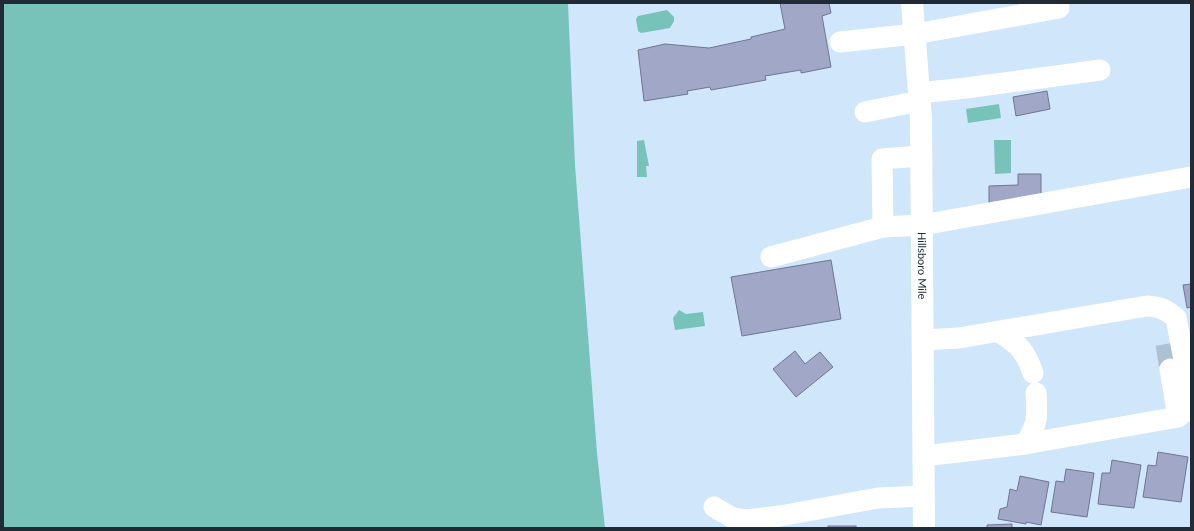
<svg xmlns="http://www.w3.org/2000/svg" width="1194" height="531" font-family="Lato,sans-serif">
	<style>
		.water { fill: #78c3b9 }
		.building { fill: #a1a8c7; stroke: #6f7592 }
		.lines { fill: none; stroke-linecap: round; stroke-linejoin: round }
		.minor-tunnel { stroke: #adc1d3; stroke-width: 21; stroke-dasharray: 21 10; stroke-linecap: butt }
		.minor { stroke: #fff; stroke-width: 21 }
		.major { stroke: #fff; stroke-width: 22 }
		.labels { text-anchor: middle; stroke-width: 4; stroke-linejoin: round; paint-order: stroke }
		.street-label { font-size: 11px; fill: #212b35; stroke: #e7f2fc }
	</style>
	<rect width="100%" height="100%" fill="#d0e6fa"/>
	<g class="water">
		<polygon points="3,3 568,3 575,165 597,453 605,528 3,528"/>
		<polygon points="667,10 674,17 674,21 670,28 641,33 638,31 636,19 638,16"/>
		<polygon points="999,104 1001,118 968,123 966,109"/>
		<polygon points="644,140 649,166 646,166 647,177 637,177 637,141"/>
		<polygon points="994,140 1011,140 1011,173 995,174"/>
		<polygon points="679,310 686,314 703,312 705,326 675,330 673,318"/>
	</g>
	<g class="building">
		<polygon points="780,3 829,3 831,13 822,16 831,67 801,73 801,70 765,76 766,80 711,90 710,87 687,91 688,94 644,101 638,50 665,44 709,48 751,39 751,37 785,29"/>
		<polygon points="1047,91 1050,109 1016,116 1013,97"/>
		<polygon points="1018,174 1041,174 1041,198 989,204 989,186 1018,185"/>
		<polygon points="831,260 841,319 742,336 731,277"/>
		<polygon points="1191,284 1191,307 1187,308 1183,285"/>
		<polygon points="795,351 805,364 820,352 833,367 796,397 773,369"/>
		<polygon points="1158,452 1188,457 1181,502 1143,497 1148,465 1156,466"/>
		<polygon points="1112,460 1141,465 1134,508 1098,504 1102,473 1110,473"/>
		<polygon points="1066,469 1094,473 1087,517 1051,512 1056,481 1064,482"/>
		<polygon points="1020,476 1049,482 1041,525 1026,522 1026,524 998,519 1000,509 1007,507 1010,489 1017,491"/>
		<polygon points="1012,524 1012,528 987,528 987,525"/>
		<rect x="828" y="526" width="28" height="2"/>
	</g>
	<g class="lines">
		<polyline class="minor-tunnel" points="1166,344 1170,369"/>
		<g class="minor">
			<polyline points="840,42 915,34 1059,8 1058,3"/>
			<polyline points="919,93 966,88 1100,70"/>
			<polyline points="865,112 919,101"/>
			<polyline points="921,156 882,159 883,227 922,225 1191,177"/>
			<polyline points="771,257 883,227"/>
			<path d="M 999,332 C 1019,345 1025,350 1033,373"/>
			<path d="M 923,340 L 959,338 L 1147,306 C 1161,307 1165,309 1176,318 L 1191,397"/>
			<polyline points="1170,369 1178,417"/>
			<path d="M 1025,444 C 1039,423 1037,416 1036,393"/>
			<polyline points="924,456 1025,444 1178,417 1188,409 1191,399"/>
			<polyline points="714,507 733,518 746,520 780,516 878,498 924,496"/>
		</g>
		<path class="major" id="s1" d="M 912,3 L 921,118 L 924,528"/>
	</g>
	<g class="labels">
		<g class="street-label">
			<text dy="4" stroke="none"><textPath href="#s1" startOffset="263">Hillsboro Mile</textPath></text>
		</g>
	</g>
	<rect width="1194" height="531" fill="none" stroke="#212b35" stroke-width="8"/>
</svg>
